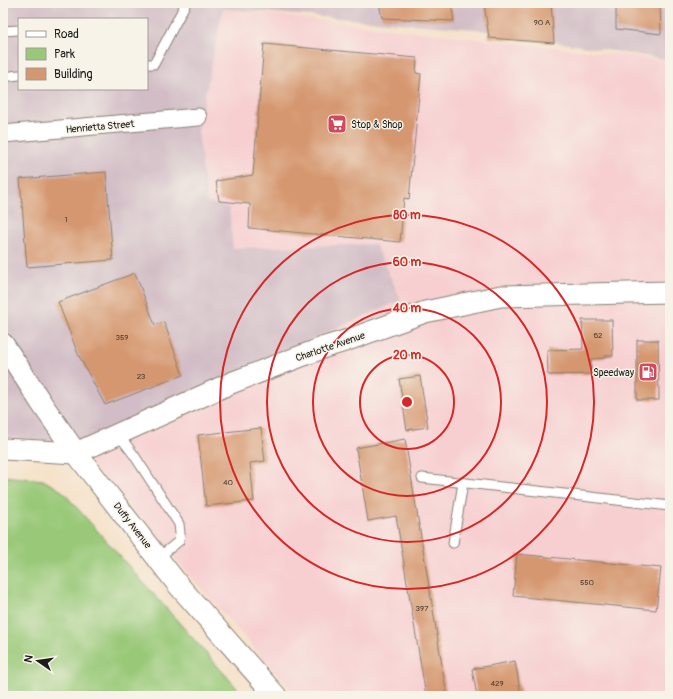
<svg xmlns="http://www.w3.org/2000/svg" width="673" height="699" font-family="Pangolin,sans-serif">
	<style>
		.built { fill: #f7cfd1 }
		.industrial { fill: #d2bdc6; fill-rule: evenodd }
		.green { fill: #99c978; stroke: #5a724a }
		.building { fill: #d5976f }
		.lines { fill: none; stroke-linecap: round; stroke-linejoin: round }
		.service-casing { stroke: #887e72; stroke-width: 11 }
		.minor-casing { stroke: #887e72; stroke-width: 19 }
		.tertiary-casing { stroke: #887e72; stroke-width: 23 }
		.service { stroke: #fff; stroke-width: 9 }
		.minor { stroke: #fff; stroke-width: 17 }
		.tertiary { stroke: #fff; stroke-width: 21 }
		.ring { fill: none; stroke: #d62828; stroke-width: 2 }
		.labels { text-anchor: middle; stroke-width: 3; stroke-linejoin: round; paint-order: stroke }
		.number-label { font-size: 8px; fill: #4a3b31 }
		.poi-label { font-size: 10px; fill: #1c1c1c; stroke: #f7f3e8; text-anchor: start }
		.street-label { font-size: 10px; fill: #1c1c1c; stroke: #f7f3e8 }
		.centre { fill: #d62828; stroke: #f7f3e8; stroke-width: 2 }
		.ring-label { font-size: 12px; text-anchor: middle; font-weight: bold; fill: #d62828; stroke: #f7f3e8; stroke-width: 3; stroke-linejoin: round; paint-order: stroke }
	</style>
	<rect width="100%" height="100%" fill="#f7f3e8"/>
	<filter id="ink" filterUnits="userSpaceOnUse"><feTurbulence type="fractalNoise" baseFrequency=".025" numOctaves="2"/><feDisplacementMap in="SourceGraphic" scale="8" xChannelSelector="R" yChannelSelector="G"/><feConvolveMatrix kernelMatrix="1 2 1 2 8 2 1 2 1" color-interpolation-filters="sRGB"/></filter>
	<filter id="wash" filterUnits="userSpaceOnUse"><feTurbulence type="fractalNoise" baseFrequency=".012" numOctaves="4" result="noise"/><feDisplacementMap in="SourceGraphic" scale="16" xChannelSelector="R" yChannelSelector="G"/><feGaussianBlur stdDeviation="0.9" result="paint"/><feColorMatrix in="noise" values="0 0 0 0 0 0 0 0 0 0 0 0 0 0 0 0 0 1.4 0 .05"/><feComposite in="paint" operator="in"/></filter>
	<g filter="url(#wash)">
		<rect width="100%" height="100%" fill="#f5e1c8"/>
		<polygon class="built" points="223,9 670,61 670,696 297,696 73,444 375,244 233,248 229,208 207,202 198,130"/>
		<path class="industrial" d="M 3,3 L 670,3 L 670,60 L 474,29 L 223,9 L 198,130 L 207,202 L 229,208 L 233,248 L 375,244 L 401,300 L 73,444 L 3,437 ZM 19,19 L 147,19 L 147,89 L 19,89 Z"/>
		<polygon class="green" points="3,476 43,480 62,491 244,696 3,696"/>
		<g id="blocks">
			<g class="building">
				<polygon points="379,3 451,3 454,21 382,18"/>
				<polygon points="484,3 551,3 554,43 489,38"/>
				<polygon points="616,3 660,3 661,34 616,29"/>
				<polygon points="264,44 417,58 416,73 421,74 409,199 404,198 400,242 249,228 250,204 219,201 216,181 253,175"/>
				<polygon points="106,172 113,260 27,267 20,179"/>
				<polygon points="135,273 155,325 164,322 183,375 105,405 78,354 58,302"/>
				<polygon points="582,320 612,320 613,356 605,356 605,358 591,359 591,374 548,375 547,350 583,349"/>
				<polygon points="637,340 658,340 659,400 637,400"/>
				<polygon points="420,376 428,427 407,430 399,379"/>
				<polygon points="261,428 265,461 250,463 254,501 206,506 198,435"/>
				<polygon points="405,439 447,696 426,696 396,516 368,521 356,448"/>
				<polygon points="517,554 661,568 656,610 513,596"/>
				<polygon points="515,661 521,696 477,696 472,669"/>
			</g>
		</g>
	</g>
	<g filter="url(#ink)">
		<use href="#blocks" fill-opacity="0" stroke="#887e72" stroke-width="1"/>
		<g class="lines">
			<g class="service-casing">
				<g id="service">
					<polyline points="3,31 19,30"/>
					<polyline points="147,64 154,64 186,3"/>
					<polyline points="3,77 19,75"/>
					<polyline points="118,434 134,455 179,524 180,534 179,541 158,558"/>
					<polyline points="422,478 670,506"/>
					<polyline points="453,543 463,483"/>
				</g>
			</g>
			<g class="minor-casing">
				<polyline id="minor" points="3,134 198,117"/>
			</g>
			<g class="tertiary-casing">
				<g id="tertiary">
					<polyline points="3,344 17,365 42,404 76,453 179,586 276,696"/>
					<polyline points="3,449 76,453 231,383 325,347 345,341 425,312 501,296 670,292"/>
				</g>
			</g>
			<use href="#service" class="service"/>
			<use href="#minor" class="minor"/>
			<use href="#tertiary" class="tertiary"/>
		</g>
	</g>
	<g class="ring">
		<circle cx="407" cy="402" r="47"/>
		<circle cx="407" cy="402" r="94"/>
		<circle cx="407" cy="402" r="140"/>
		<circle cx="407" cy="402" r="187"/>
	</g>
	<defs>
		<g id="supermarket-square" transform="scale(1)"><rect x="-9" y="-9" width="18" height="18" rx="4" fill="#d1495b" stroke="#f7f3e8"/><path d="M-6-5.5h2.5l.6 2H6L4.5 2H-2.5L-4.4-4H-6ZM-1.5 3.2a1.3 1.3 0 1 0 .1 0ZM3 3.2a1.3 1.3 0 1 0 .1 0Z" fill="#fff"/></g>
		<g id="fuel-square" transform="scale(1)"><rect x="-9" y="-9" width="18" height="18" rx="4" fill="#d1495b" stroke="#f7f3e8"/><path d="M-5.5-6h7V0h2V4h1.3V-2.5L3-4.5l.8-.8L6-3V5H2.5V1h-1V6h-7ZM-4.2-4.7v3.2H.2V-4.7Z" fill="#fff"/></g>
	</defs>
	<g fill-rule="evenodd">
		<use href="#supermarket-square" x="337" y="124"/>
		<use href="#fuel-square" x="648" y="372"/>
	</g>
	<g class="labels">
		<g class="number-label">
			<text x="542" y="25">90 A</text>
			<text x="66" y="222">1</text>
			<text x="598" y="338">62</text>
			<text x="122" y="340">359</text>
			<text x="141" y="379">23</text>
			<text x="228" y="485">40</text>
			<text x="587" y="585">550</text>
			<text x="422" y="611">397</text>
			<text x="497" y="686">429</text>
		</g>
		<g class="poi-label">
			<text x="351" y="128">Stop &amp; Shop</text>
			<text x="634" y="376" text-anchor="end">Speedway</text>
		</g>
		<g class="street-label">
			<text transform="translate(100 126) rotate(-5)" y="4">Henrietta Street</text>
			<text transform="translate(330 346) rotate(-19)" y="4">Charlotte Avenue</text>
			<text transform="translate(133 525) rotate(52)" y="4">Duffy Avenue</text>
		</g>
	</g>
	<circle cx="407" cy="402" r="6" class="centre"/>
	<g class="ring-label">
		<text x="407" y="219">80 m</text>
		<text x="407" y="266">60 m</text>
		<text x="407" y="312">40 m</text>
		<text x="407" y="359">20 m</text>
	</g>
	<rect width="673" height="699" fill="none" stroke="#f7f3e8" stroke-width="16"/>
	<rect x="18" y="18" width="130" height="72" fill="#f7f3e8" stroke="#9f9d96"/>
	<rect x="26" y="31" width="20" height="6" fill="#ffffff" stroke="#9f9d96"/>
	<text x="54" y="38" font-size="12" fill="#1c1c1c">Road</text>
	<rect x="26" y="48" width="20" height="12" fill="#99c978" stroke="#9f9d96"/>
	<text x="54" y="58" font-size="12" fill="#1c1c1c">Park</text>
	<rect x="26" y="68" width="20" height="12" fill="#d5976f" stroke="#9f9d96"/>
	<text x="54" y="78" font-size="12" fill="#1c1c1c">Building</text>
	<g transform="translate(38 661) rotate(283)" stroke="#f7f3e8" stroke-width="3" paint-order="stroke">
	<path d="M0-3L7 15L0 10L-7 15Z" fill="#1c1c1c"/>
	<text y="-6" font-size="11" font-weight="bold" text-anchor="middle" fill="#1c1c1c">N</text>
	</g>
</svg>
